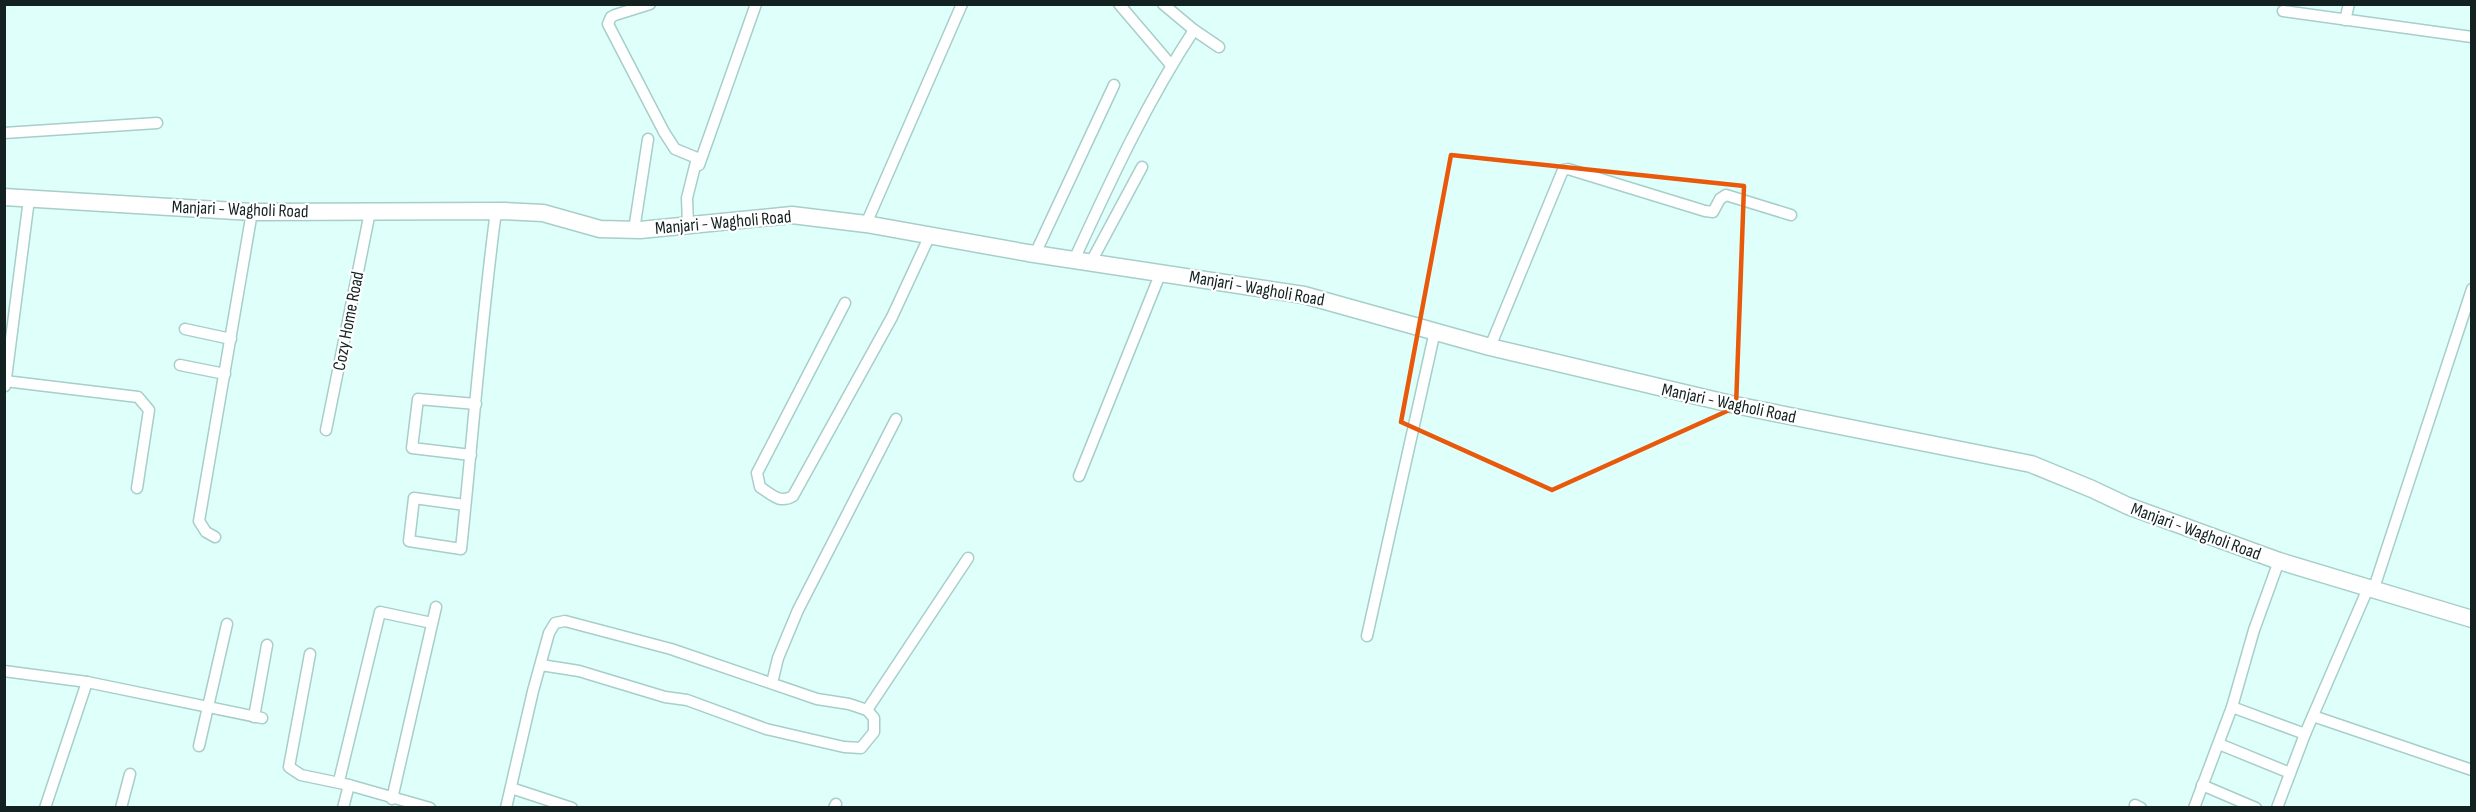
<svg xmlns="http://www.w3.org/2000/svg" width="2476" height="812" font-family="'Sofia Sans Condensed',sans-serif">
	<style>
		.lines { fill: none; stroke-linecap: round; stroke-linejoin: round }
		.street-casing { stroke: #a7ceca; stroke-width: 13 }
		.primary-casing { stroke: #a7ceca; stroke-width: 19 }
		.street { stroke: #fff; stroke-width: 10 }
		.primary { stroke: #fff; stroke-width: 16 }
		.marked { fill: none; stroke: #e8590c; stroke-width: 4.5; stroke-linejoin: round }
		.labels { text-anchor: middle; stroke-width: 4.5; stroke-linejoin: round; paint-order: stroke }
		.street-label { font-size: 18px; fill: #132221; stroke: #fff }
	</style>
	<rect width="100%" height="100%" fill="#dffffb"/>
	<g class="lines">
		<g class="street-casing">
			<g id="street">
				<polyline points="650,4 615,15 611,17 608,24 664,132 675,149 697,158 687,198 688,225"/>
				<polyline points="1119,4 1171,65"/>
				<polyline points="1163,4 1194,30 1219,47"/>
				<polyline points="2283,11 2472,37"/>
				<polyline points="2345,20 2349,4"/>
				<polyline points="4,133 157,123"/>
				<polyline points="699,165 756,4"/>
				<polyline points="866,224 962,4"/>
				<polyline points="634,230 648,139"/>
				<polyline points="1035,254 1114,85"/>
				<path d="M 1074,260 C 1110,182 1146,103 1194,30"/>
				<polyline points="1091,262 1142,167"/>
				<path d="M 845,303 L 757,473 L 760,487 C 772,495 780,504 793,496 L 892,317 L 930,235"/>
				<polyline points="185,329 231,339"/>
				<polyline points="1490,347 1563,170 1568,169 1705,211 1713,212 1720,199 1726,195 1791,215"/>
				<polyline points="180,365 225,374"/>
				<polyline points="5,381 138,397 149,410 137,488"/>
				<polyline points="5,386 29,199"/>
				<polyline points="326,430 370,212"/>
				<polyline points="471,455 412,448 418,399 476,404"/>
				<polyline points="1079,476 1161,272"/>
				<path d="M 465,505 L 414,498 L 409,541 L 461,549 C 473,436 481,323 496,211"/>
				<polyline points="215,537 206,532 199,521 252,212"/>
				<polyline points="2374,588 2472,289"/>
				<polyline points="1367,636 1435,331"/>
				<polyline points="310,654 289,767 301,775 349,785"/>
				<polyline points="4,671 87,682 262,718"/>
				<polyline points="772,683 778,658 798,610 896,419"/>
				<polyline points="2232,707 2305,734"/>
				<polyline points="867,710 968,558"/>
				<polyline points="2313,716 2472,770"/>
				<polyline points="254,717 267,645"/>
				<polyline points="2219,744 2290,773"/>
				<polyline points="199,746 227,624"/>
				<polyline points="339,781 380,612 432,623"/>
				<polyline points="2202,785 2256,808"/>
				<polyline points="511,788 572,808"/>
				<polyline points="392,799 436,607"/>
				<polyline points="2135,805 2141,808"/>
				<polyline points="45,808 87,682"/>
				<polyline points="121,808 130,774"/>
				<polyline points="343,808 349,785 430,808"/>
				<polyline points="506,808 533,691 549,633 555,623 565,621 671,649 817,699 849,704 867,710 874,718 874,732 861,748 844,747 766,729 687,700 665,697 579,671 541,665"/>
				<polyline points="834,808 836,804"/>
				<polyline points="2194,808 2232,707 2254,630 2279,561"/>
				<polyline points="2277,808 2305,734 2369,586"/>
			</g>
		</g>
		<g class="primary-casing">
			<polyline id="primary" points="4,197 252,212 504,211 543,213 600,229 640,230 792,215 866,224 1028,253 1304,295 1490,347 1735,405 2031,464 2092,489 2128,506 2279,561 2472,619"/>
		</g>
		<use href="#street" class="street"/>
		<use href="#primary" class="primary"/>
	</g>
	<path class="marked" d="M 1451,155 L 1744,186 L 1736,407 L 1552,490 L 1401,422 Z"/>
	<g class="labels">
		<g class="street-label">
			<text transform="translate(240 209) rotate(2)" y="6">Manjari - Wagholi Road</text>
			<text transform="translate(723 222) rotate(-5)" y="6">Manjari - Wagholi Road</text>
			<text transform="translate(1257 288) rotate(10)" y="6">Manjari - Wagholi Road</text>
			<text transform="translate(348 321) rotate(-79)" y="6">Cozy Home Road</text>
			<text transform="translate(1729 403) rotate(12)" y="6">Manjari - Wagholi Road</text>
			<text transform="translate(2196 531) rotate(20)" y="6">Manjari - Wagholi Road</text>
		</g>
	</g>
	<rect width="2476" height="812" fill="none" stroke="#132221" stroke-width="12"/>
</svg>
